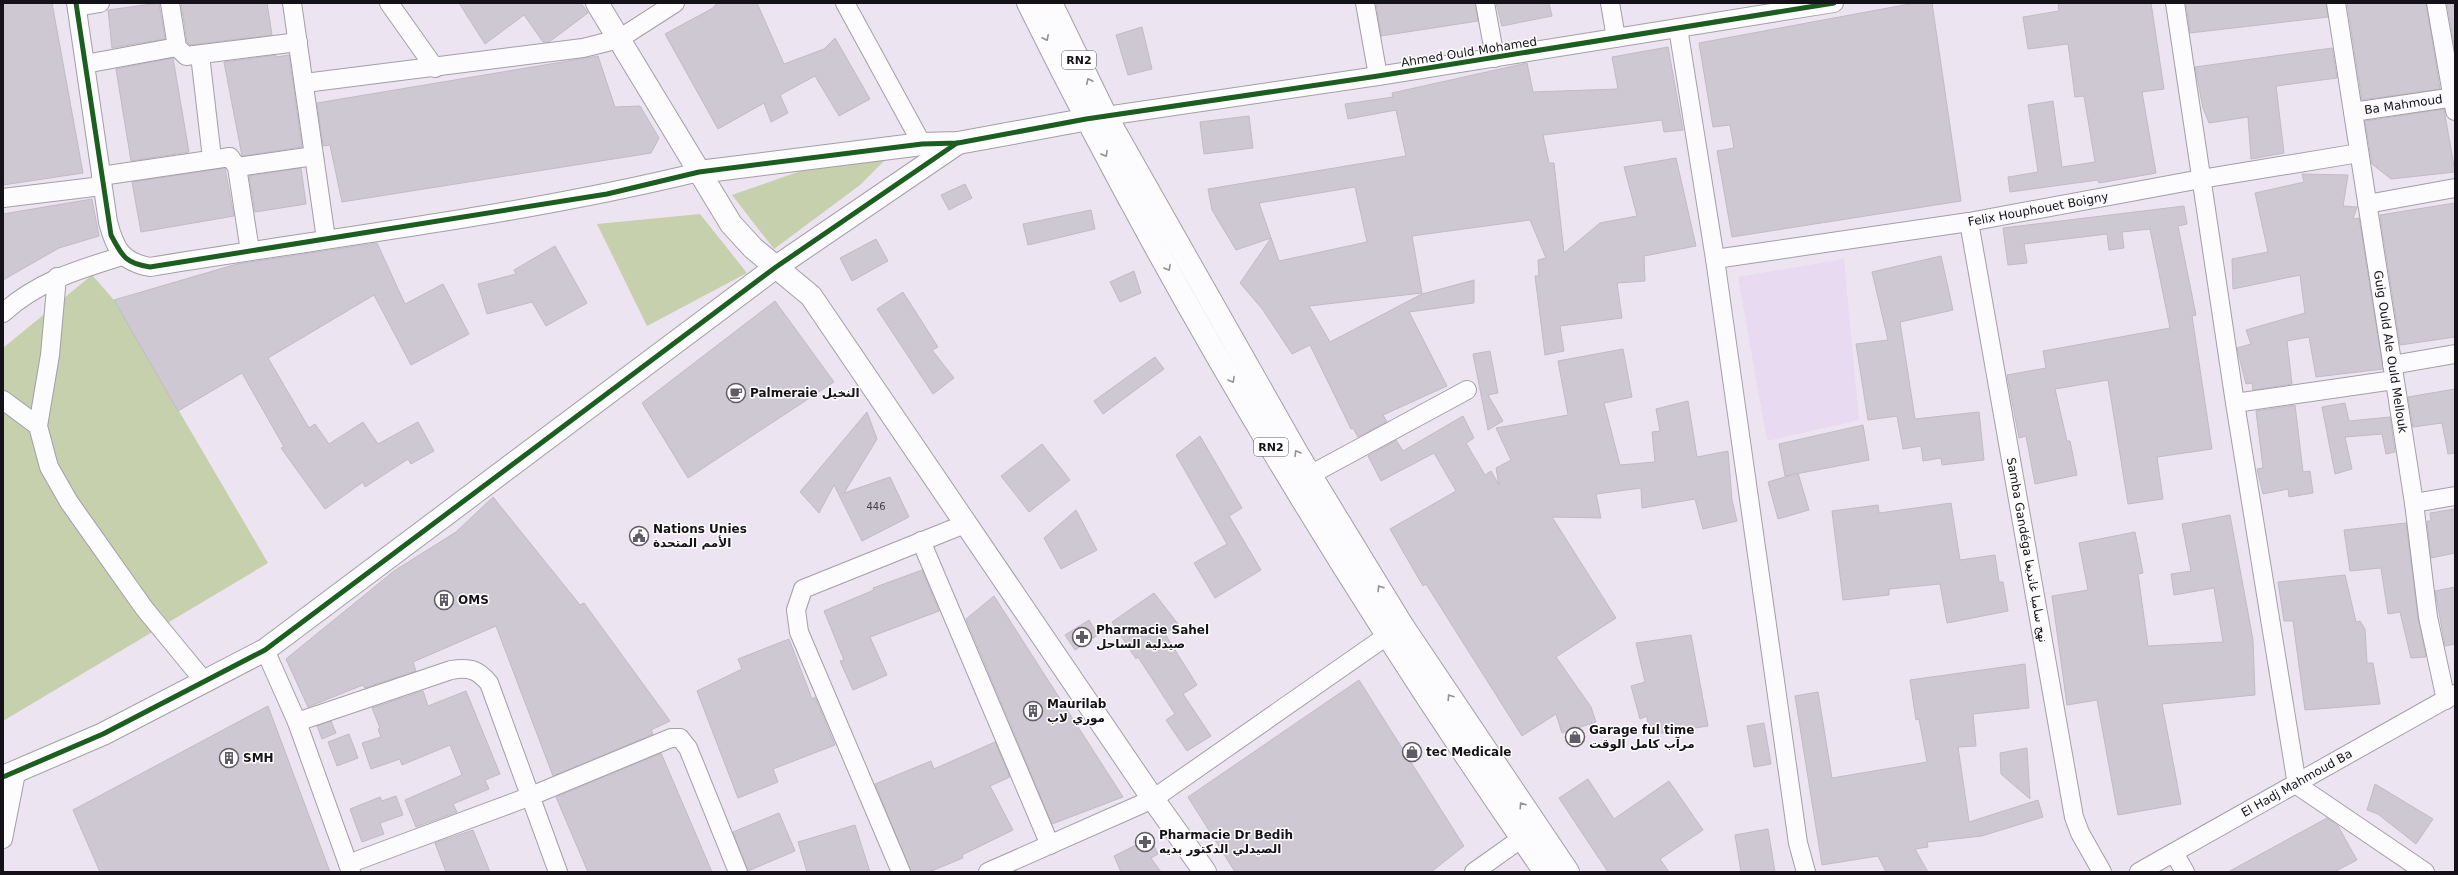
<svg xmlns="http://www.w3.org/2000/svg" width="2458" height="875" font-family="'DejaVu Sans',Vazirmatn,sans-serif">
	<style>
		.built { fill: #e8daf1 }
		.green { fill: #c7d0ad }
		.building { fill: #cec8d3; stroke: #c2bbc6; fill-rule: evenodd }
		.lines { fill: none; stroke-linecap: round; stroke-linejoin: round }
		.minor-casing { stroke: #a49ea8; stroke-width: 20 }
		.tertiary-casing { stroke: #a49ea8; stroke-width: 24 }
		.trunk-casing { stroke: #a49ea8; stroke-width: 24 }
		.minor { stroke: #fcfbfd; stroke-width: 18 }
		.tertiary { stroke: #fcfbfd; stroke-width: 22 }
		.trunk { stroke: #fcfbfd; stroke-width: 22 }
		.cycleway-casing { stroke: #fff; stroke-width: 8 }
		.cycleway { stroke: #1b5e20; stroke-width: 5 }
		.oneway { stroke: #949296 }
		.labels { text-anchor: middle; stroke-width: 3; stroke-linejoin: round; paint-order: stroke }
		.number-label { font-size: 10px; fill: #433f48 }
		.shield { fill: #fff; stroke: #5b585e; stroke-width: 1 }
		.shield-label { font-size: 11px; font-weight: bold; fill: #151119 }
		.street-label { font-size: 12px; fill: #151119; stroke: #fff }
		.poi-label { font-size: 12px; font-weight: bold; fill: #151119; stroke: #fff; text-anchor: start }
	</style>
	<rect width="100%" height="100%" fill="#ece4f1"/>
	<polygon class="built" points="1844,259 1859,420 1767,441 1738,277"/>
	<g class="green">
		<polygon points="886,159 860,185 774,249 732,195 832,160"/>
		<polygon points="700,214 747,273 647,326 597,224"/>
		<polygon points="92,275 114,300 268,563 3,721 3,348"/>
	</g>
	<g class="building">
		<polygon points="3,3 52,3 83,173 3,185"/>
		<polygon points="159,3 165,39 112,48 108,10"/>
		<polygon points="181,3 267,3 272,35 190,45 187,42"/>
		<polygon points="459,3 581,3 588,13 549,42 543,42 524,15 485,44"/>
		<polygon points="717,3 757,3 784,64 824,49 835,38 870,99 839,116 815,76 780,95 788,113 771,122 764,103 718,129 665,34 713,8"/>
		<polygon points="1376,3 1475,3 1478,21 1381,36"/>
		<polygon points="1496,3 1549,3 1552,16 1502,26"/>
		<polygon points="1915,3 1932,3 1961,201 1732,237 1717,151 1734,148 1730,125 1713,127 1699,43"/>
		<polygon points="2058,3 2151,3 2164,89 2142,92 2156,173 2099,183 2098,180 2010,192 2008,177 2038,172 2028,105 2053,101 2062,167 2095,162 2084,96 2075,97 2068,44 2028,49 2023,17 2059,11"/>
		<polygon points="2186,3 2326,3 2328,17 2190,33"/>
		<polygon points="2347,3 2426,3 2440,89 2362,100"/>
		<polygon points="2447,3 2455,3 2455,50"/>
		<polygon points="1142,27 1152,69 1128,75 1116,35"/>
		<path d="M 1668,47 L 1683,130 L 1664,132 L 1662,120 L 1543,135 L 1549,163 L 1554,163 L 1564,253 L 1600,223 L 1637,216 L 1624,167 L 1676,158 L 1696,246 L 1644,256 L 1645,281 L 1617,283 L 1622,318 L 1560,326 L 1564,351 L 1545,355 L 1535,276 L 1539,276 L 1538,260 L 1546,258 L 1530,220 L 1412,236 L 1422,293 L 1309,306 L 1330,342 L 1422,294 L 1474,280 L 1474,303 L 1409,312 L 1447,386 L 1383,415 L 1387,422 L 1358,437 L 1353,428 L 1351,429 L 1310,345 L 1292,354 L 1263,310 L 1240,283 L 1271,238 L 1236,250 L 1212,210 L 1208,189 L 1406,156 L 1396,110 L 1348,119 L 1345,104 L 1393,97 L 1392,93 L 1527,63 L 1533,92 L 1618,89 L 1612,57 ZM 1355,187 L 1367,242 L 1279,261 L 1259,203 Z"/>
		<polygon points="2332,48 2337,78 2276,86 2284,153 2251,159 2248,117 2209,123 2203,108 2195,67"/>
		<polygon points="276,55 276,57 289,55 302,147 242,156 224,62"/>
		<polygon points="598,56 615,107 640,106 659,138 651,153 342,202 330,145 323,146 317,103"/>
		<polygon points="173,58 189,152 131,161 116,69"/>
		<polygon points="2444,109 2455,172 2391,179 2372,164 2365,121"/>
		<polygon points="1249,116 1253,148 1204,154 1200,122"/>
		<polygon points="225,168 234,216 141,232 132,182"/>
		<polygon points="301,168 306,204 255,212 249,176"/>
		<polygon points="2302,174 2348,175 2343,206 2357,207 2353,219 2359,218 2383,369 2316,377 2309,337 2287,341 2292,384 2253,390 2252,383 2246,384 2237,348 2251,344 2246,330 2305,313 2300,275 2233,289 2232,259 2268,252 2255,193 2304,182"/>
		<polygon points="965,184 972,198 949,210 941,195"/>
		<polygon points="92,199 99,236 59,248 3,280 3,214"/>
		<polygon points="2455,203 2455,337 2400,345 2380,215"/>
		<polygon points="2184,206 2187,224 2178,226 2196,315 2192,316 2212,449 2157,457 2163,499 2128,504 2108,380 2055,389 2067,441 2070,441 2077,475 2035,484 2026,436 2019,438 2007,375 2046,368 2043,351 2170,328 2150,229 2122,232 2124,248 2109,250 2107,234 2024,244 2027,263 2008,265 2003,228"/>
		<polygon points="1091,210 1095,229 1028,245 1023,224"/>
		<polygon points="876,239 888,261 852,281 840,258"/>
		<polygon points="377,243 405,304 443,284 469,334 411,365 374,295 268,358 309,428 315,424 329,444 363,422 378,444 418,422 434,451 411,464 408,459 365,487 363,482 325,509 281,448 284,447 242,373 178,411 114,300 237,264"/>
		<polygon points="555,246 587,303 546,326 532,302 487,314 478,284 516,274 514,270"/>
		<polygon points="1941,256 1953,310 1900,322 1915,419 1979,412 1984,460 1942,465 1941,458 1923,461 1921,446 1903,449 1897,416 1868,420 1856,344 1888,340 1872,272"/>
		<polygon points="1134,271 1141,293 1120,302 1110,282"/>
		<polygon points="903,292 938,347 932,350 954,378 933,394 877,309"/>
		<polygon points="775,301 834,382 688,478 642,403"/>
		<polygon points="1623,349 1632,397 1604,403 1620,465 1655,462 1652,432 1660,431 1656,409 1688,401 1697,457 1728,451 1732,500 1737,521 1703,529 1695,499 1642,508 1641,488 1596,494 1601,518 1552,517 1616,618 1556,657 1591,707 1596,722 1562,733 1556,714 1522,736 1426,584 1423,586 1390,529 1456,491 1434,453 1381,481 1368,456 1396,440 1403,451 1463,416 1474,438 1466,443 1485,475 1491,471 1499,485 1496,468 1511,460 1496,428 1568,415 1558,361"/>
		<polygon points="1490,351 1498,393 1488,395 1503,421 1488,430 1473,354"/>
		<polygon points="1155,357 1164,369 1103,414 1094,401"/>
		<polygon points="2455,389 2455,453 2448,454 2442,423 2413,427 2408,397"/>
		<polygon points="2345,403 2349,421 2390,417 2395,452 2386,454 2382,434 2345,437 2352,469 2335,474 2322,407"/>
		<polygon points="2295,405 2303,472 2310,471 2313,493 2289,497 2288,489 2263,494 2257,469 2263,468 2256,411"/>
		<polygon points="867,412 877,439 844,493 890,477 909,517 862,541 834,485 819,513 800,492"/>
		<polygon points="1863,425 1869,460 1785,476 1779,444"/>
		<polygon points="1200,436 1242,508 1229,516 1261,570 1215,598 1194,563 1227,544 1176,455"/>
		<polygon points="1042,444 1070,480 1029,512 1001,476"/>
		<polygon points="1798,473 1809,510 1778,519 1768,482"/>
		<polygon points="493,497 580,605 584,603 670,721 651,730 653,734 553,776 496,626 413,662 416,671 365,688 363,685 308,707 286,659 394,571 456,532"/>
		<polygon points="1951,503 1960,560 1995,555 1999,582 2003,582 2008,611 1947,623 1940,584 1889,589 1889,595 1843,600 1832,511 1878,505 1879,513"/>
		<polygon points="2455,509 2455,553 2431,558 2427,521 2431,521 2430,513"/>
		<polygon points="1076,510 1097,550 1061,569 1044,538"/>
		<polygon points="2230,515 2253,640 2255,695 2162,704 2181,804 2118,815 2097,700 2067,705 2052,596 2088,590 2079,543 2135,532 2143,573 2138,574 2148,646 2223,642 2214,588 2174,595 2171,574 2191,571 2182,524"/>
		<polygon points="2406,523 2418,618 2426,657 2411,658 2400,612 2388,614 2381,568 2350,571 2344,530"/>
		<polygon points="922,570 939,611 870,637 887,675 853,690 840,661 844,660 824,611 874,590 873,588"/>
		<polygon points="2345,575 2356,622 2360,621 2365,629 2367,663 2373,663 2380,704 2305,710 2293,621 2284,621 2278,582"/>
		<polygon points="2455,587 2455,644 2445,646 2435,591"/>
		<polygon points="1154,593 1178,624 1165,634 1197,685 1183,694 1211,736 1187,751 1166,720 1175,714 1138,657 1136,659 1112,622"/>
		<polygon points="994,596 1123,797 1052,824 966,619"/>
		<polygon points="1089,620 1098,635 1075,650 1065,635"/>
		<polygon points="1691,635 1708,726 1649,735 1647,716 1640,719 1631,686 1645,682 1636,643"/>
		<polygon points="789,639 812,699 815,697 835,745 773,769 778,782 738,798 697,691 742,669 738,659"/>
		<polygon points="2025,664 2029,708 1973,714 1976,746 1958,747 1969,822 2038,800 2043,817 1982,836 1927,842 1928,847 1915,849 1928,872 1886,872 1878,856 1822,865 1795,696 1818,692 1832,778 1927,762 1919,719 1916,720 1910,680"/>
		<polygon points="1359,680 1464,846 1431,872 1235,872 1188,797"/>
		<polygon points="423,691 428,706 466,691 500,774 485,780 489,789 453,804 457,812 416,827 405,800 462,775 450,745 402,765 400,759 371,769 362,743 381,737 378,729 380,728 372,708"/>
		<polygon points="268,706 330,872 100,872 73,810"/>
		<polygon points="331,721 336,733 322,739 317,726"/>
		<polygon points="1764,723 1771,764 1754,767 1747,726"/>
		<polygon points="349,734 358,758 337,766 328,742"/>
		<polygon points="995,742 1010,777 990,786 1013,830 962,855 963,858 929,872 911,872 875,784 931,761 934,769"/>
		<polygon points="2027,748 2030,799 2001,774 2000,753"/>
		<polygon points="661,753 712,872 588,872 556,797"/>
		<polygon points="1588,779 1614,819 1669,781 1703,830 1660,859 1669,872 1608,872 1559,798"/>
		<polygon points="2375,784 2433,819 2416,844 2378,814 2367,810"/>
		<polygon points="396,796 403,815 380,823 384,834 362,842 350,809 380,797 382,801"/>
		<polygon points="779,813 795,851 748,871 733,832"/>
		<polygon points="2327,818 2338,826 2357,860 2334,872 2228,872"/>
		<polygon points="855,825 870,872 807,872 798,842"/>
		<polygon points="1768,829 1775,872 1741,872 1735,835"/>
		<polygon points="473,830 490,872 446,872 435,843"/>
		<polygon points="1150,838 1158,854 1151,858 1161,872 1121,872 1114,856"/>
	</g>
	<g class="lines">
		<g class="minor-casing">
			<g id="minor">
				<path d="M 76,3 L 108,222 C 115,249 122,262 150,267 C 333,237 518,216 699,172"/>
				<polyline points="170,3 177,47 186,56 298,42"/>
				<polyline points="292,3 326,239"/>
				<polyline points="389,3 435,68"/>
				<polyline points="845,3 922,144"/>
				<polyline points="1365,3 1378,76"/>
				<polyline points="1485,3 1495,58"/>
				<polyline points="1610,3 1616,38"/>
				<polyline points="2175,3 2235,403 2297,785 2425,872"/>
				<path id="s1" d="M 2336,3 L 2414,503 L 2428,617 L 2446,700"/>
				<polyline points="2436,3 2455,111"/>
				<polyline points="77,7 100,3"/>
				<polyline points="1678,28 1715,259 1798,843 1806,872"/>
				<polyline points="200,55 212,158"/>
				<polyline points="85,64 177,47"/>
				<polyline points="305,83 583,48 619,39 675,3"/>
				<path id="s2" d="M 2353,112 L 2455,97"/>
				<polyline points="1106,116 1378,76 1834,3"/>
				<polyline points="237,167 314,156"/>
				<polyline points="101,176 230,157 237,167 250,251"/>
				<polyline points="3,198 102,186"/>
				<polyline points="2367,204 2455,188"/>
				<polyline points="1969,222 2074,817 2080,833 2102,872"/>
				<path id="s3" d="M 1715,259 L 1969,222 L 2201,179 L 2359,153"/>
				<polyline points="57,277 50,355 38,426 49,467 69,502 144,608 204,681"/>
				<path d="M 3,313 C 38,281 78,270 122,256"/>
				<polyline points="2392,365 2455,354"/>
				<polyline points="3,400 38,426"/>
				<polyline points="2235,403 2394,380"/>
				<polyline points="1310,475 1467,390"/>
				<polyline points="2414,503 2455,496"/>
				<polyline points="921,541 1050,845"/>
				<polyline points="265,650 297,722 351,872"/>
				<path d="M 297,722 L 451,670 C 469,667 477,669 489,683 L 558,872"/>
				<polyline points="3,839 16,773"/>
				<polyline points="2174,853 2185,872"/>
				<polyline points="348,864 531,796 671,738 680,738 688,748 738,872"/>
				<polyline points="901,872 799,632 796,610 803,589 965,524"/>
				<polyline points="988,872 1153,799 1398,628"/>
				<polyline points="1474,872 1532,831"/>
				<path id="s4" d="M 2139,872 L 2455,694"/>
			</g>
		</g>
		<g class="tertiary-casing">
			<g id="tertiary">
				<polyline points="597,3 731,224 753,248 811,296 1153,799 1205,872"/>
				<polyline points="699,172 922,144 958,143 1105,116"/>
				<polyline points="3,777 103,734 265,650 776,267 958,143"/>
			</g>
		</g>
		<g class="trunk-casing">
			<g id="trunk">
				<path d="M 1028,3 C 1177,305 1353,595 1545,872"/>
				<polyline points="1051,3 1106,116 1297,453 1402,625 1568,872"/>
			</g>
		</g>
		<use href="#minor" class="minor"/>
		<use href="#tertiary" class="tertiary"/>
		<use href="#trunk" class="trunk"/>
		<g class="cycleway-casing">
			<g id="cycleway">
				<path d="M 76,3 L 111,235 C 122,256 125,263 150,267 L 607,194 L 699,172 L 922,144 L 958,143 L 1086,119 L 1378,76 L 1834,3"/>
				<polyline points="3,777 103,734 265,650 776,267 957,143"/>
			</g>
		</g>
		<use href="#cycleway" class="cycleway"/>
	</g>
	<defs><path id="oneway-chevron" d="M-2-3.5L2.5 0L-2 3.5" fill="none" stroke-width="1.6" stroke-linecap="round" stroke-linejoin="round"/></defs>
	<g class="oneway">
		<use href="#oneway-chevron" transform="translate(1046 38) rotate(64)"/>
		<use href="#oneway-chevron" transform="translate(1089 81) rotate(-116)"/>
		<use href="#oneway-chevron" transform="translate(1105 154) rotate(61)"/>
		<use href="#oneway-chevron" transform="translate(1168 268) rotate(61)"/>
		<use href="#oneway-chevron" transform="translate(1232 380) rotate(60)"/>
		<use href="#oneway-chevron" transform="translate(1297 453) rotate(-121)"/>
		<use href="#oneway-chevron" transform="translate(1380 588) rotate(-122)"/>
		<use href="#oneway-chevron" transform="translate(1450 697) rotate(-123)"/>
		<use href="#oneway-chevron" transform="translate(1522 805) rotate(-124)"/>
	</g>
	<defs>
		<g id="cafe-ring" transform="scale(1)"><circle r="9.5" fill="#fff" stroke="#605b65" stroke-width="1.5"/><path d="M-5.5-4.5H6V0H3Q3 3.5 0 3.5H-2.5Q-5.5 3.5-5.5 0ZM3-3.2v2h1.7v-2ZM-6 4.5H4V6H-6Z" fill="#605b65"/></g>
		<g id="civic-ring" transform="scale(1)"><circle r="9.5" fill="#fff" stroke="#605b65" stroke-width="1.5"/><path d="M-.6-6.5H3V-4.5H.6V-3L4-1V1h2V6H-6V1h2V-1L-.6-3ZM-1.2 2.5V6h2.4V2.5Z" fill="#605b65"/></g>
		<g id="building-ring" transform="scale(1)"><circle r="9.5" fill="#fff" stroke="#605b65" stroke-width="1.5"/><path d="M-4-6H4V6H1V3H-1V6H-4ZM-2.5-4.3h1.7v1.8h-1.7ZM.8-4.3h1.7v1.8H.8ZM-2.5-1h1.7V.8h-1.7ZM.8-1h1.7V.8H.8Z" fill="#605b65"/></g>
		<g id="pharmacy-ring" transform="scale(1)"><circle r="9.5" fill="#fff" stroke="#605b65" stroke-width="1.5"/><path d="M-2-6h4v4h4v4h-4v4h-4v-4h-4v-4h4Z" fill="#605b65"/></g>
		<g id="shop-ring" transform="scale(1)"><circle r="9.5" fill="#fff" stroke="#605b65" stroke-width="1.5"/><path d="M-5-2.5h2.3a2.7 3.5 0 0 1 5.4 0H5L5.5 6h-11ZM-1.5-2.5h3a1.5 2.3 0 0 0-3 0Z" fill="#605b65"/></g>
	</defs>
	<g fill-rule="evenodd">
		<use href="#cafe-ring" x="736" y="393"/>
		<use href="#civic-ring" x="639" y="536"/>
		<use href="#building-ring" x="444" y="600"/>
		<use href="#pharmacy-ring" x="1082" y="637"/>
		<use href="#building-ring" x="1033" y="711"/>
		<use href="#shop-ring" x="1575" y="737"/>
		<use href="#shop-ring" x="1412" y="752"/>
		<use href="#building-ring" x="229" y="758"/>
		<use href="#pharmacy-ring" x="1145" y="842"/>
	</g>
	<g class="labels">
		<g class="number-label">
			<text x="876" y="510">446</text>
		</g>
		<g class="shield">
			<rect x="1062" y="51" width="34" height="18" rx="3"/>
			<rect x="1254" y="438" width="34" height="18" rx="3"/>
		</g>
		<g class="shield-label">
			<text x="1079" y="64">RN2</text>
			<text x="1271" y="451">RN2</text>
		</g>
		<g class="street-label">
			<text transform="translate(1469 52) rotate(-9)" y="4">Ahmed Ould Mohamed</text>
			<text dy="4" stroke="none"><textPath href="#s2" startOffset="51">Ba Mahmoud</textPath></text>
			<text dy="4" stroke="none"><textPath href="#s3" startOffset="327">Felix Houphouet Boigny</textPath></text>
			<text dy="4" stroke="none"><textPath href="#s1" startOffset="353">Guig Ould Ale Ould Mellouk</textPath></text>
			<text transform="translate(2027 550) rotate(80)" y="4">Samba Gandéga نهج سامبا غانديغا</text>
			<text dy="4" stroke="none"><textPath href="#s4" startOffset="181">El Hadj Mahmoud Ba</textPath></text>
		</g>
		<g class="poi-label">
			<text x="750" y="397">Palmeraie النخيل</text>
			<text x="653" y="533">Nations Unies<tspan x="653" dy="14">الأمم المتحدة</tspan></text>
			<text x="458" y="604">OMS</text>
			<text x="1096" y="634">Pharmacie Sahel<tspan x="1096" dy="14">صيدلية الساحل</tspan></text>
			<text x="1047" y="708">Maurilab<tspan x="1047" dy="14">موري لاب</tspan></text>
			<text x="1589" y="734">Garage ful time<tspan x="1589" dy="14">مرآب كامل الوقت</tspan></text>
			<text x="1426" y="756">tec Medicale</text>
			<text x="243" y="762">SMH</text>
			<text x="1159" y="839">Pharmacie Dr Bedih<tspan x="1159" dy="14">الصيدلي الدكتور بديه</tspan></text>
		</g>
	</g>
	<rect width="2458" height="875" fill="none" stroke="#151119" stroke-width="8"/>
</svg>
